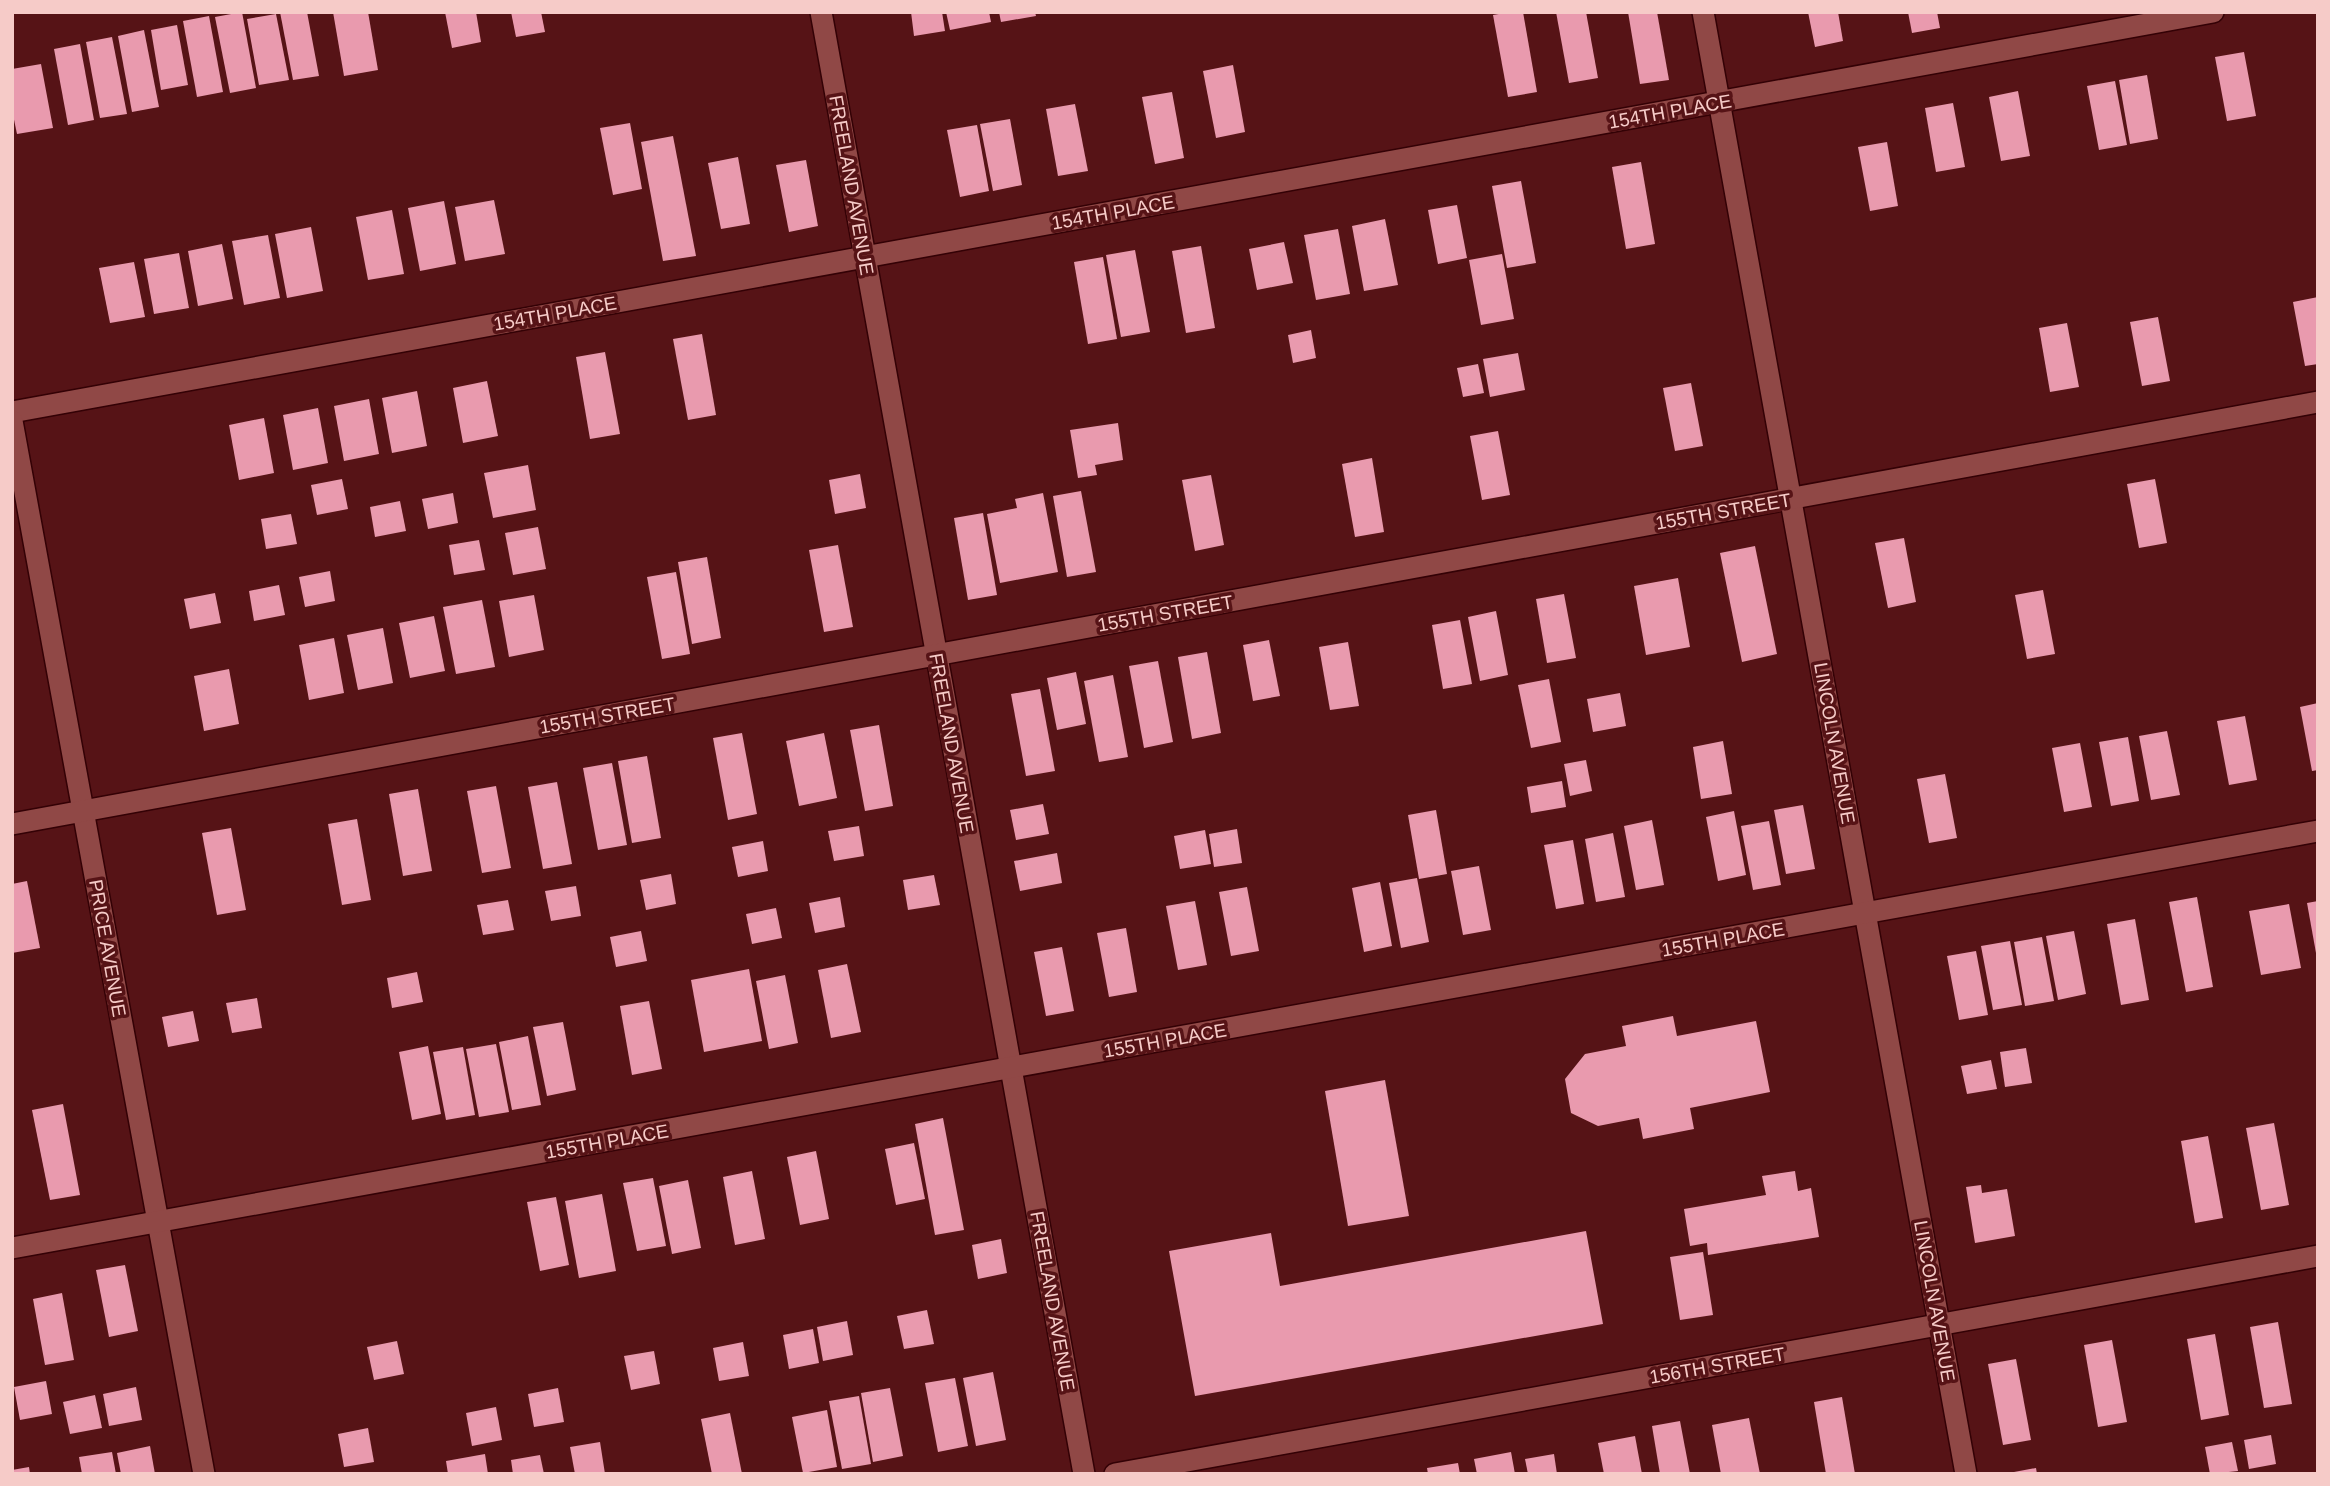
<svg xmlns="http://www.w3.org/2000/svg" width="2330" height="1486" font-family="Arial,sans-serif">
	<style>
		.building { fill: #e99aae }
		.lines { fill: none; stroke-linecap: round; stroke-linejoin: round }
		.minor-casing { stroke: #330105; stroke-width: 24 }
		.minor { stroke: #904846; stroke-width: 21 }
		.labels { text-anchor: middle; stroke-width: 7; stroke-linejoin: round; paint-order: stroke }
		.street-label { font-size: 19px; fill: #f6cbc8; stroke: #561316 }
	</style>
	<rect width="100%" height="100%" fill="#561316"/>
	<g class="building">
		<polygon points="242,12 256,88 230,93 215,17"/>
		<polygon points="280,12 307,12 319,76 293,80"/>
		<polygon points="333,12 368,12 378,70 344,76"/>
		<polygon points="445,12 476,12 481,42 452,48"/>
		<polygon points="511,12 541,12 545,32 516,37"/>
		<polygon points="911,12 942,12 945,31 914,36"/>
		<polygon points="946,12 989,12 991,22 950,30"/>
		<polygon points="999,12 1035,12 1036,16 1001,22"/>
		<polygon points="1510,12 1523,12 1537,92 1508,97 1493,15"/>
		<polygon points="1556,12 1586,12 1598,78 1569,83"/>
		<polygon points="1628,12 1657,12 1669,80 1640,84"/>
		<polygon points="1808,12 1838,12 1843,41 1815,47"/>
		<polygon points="1908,12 1937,12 1940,28 1912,33"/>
		<polygon points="276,14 289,80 259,85 247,19"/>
		<polygon points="209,16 223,92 197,97 183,21"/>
		<polygon points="177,25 188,85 161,90 151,30"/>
		<polygon points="144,30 159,107 132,112 118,36"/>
		<polygon points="112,37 127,114 100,118 86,42"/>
		<polygon points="80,44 94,120 68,125 54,49"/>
		<polygon points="2244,52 2256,116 2227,121 2215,57"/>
		<polygon points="41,64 53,128 17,134 12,110 12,69"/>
		<polygon points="1233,65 1245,132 1216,138 1203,71"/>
		<polygon points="2147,75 2158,139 2130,144 2119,80"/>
		<polygon points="2115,81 2127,145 2099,150 2087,86"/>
		<polygon points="2018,91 2030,156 2001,161 1989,97"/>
		<polygon points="1172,92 1184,158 1155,164 1142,97"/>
		<polygon points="1953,103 1965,167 1936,172 1925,108"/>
		<polygon points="1075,104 1088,171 1058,176 1046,109"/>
		<polygon points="1010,119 1022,185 993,191 980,124"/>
		<polygon points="630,123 642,189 613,195 600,128"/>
		<polygon points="977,125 989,191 960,197 947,130"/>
		<polygon points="673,136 696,256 663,261 641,142"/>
		<polygon points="1887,142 1898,206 1870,211 1858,147"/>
		<polygon points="738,157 750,224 721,229 708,163"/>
		<polygon points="806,160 818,226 789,232 776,165"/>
		<polygon points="1641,162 1655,244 1626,249 1612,167"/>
		<polygon points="1521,181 1536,263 1507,268 1492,186"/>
		<polygon points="494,200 505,254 465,261 455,207"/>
		<polygon points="444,201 456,264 420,271 408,208"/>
		<polygon points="1457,205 1467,258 1438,264 1428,210"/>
		<polygon points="392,210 404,274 368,280 356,217"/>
		<polygon points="1385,219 1398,285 1364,291 1352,226"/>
		<polygon points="311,227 323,291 287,298 275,234"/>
		<polygon points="1338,229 1350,294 1316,300 1304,235"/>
		<polygon points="268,235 280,298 244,305 232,241"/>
		<polygon points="1284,242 1293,283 1257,290 1249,249"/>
		<polygon points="222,244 233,299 198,306 188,251"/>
		<polygon points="1201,246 1215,328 1186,333 1172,251"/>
		<polygon points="1135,250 1150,332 1121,337 1106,255"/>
		<polygon points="179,253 189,308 154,314 144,259"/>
		<polygon points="1502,254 1514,319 1481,325 1469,260"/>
		<polygon points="1103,257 1117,339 1088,344 1074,262"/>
		<polygon points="134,262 145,317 110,323 99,268"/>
		<polygon points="2318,297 2318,364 2305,366 2293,302"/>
		<polygon points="2158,317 2170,381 2142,386 2130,322"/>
		<polygon points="2067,323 2079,387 2050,392 2039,328"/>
		<polygon points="1311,330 1316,358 1293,363 1288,335"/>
		<polygon points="702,334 716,415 688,420 673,339"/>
		<polygon points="605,352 620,434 590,439 576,357"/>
		<polygon points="1518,353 1525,390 1490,397 1483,359"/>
		<polygon points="1478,364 1484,393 1463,397 1457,368"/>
		<polygon points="487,381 498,436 463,443 453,388"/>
		<polygon points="1691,383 1703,446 1675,451 1663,388"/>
		<polygon points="417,391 427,446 392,453 382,398"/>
		<polygon points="369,399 379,454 344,461 334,406"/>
		<polygon points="318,408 328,463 293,470 283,415"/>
		<polygon points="264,418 274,473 239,480 229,425"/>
		<polygon points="1118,423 1123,460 1095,465 1097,475 1078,478 1070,430"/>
		<polygon points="1498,431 1510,495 1482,500 1470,436"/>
		<polygon points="1372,458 1384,532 1355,537 1342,464"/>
		<polygon points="528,465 536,510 493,518 484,473"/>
		<polygon points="860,474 866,508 835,514 829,480"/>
		<polygon points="1211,475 1224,545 1195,551 1182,480"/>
		<polygon points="342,479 348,509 317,515 311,485"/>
		<polygon points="2155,479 2167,543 2139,548 2127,484"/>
		<polygon points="1081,491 1096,572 1067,577 1053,496"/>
		<polygon points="453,493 458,523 428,529 422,499"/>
		<polygon points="1043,493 1058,572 1000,583 987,514 1017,508 1015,499"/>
		<polygon points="400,501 406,531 375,537 370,507"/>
		<polygon points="983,513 997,595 968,600 954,518"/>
		<polygon points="291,514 297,544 266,549 261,519"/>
		<polygon points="538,527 546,569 513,575 505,533"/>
		<polygon points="1904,538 1916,602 1888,608 1875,543"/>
		<polygon points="479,540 485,570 454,575 449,545"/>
		<polygon points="838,545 853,627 824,632 809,550"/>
		<polygon points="1755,546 1777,654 1742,662 1720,553"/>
		<polygon points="707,557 721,638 692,644 678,562"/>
		<polygon points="330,571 335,601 305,607 299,577"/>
		<polygon points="676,572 690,654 662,659 647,577"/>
		<polygon points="1678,578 1690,647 1646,655 1634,586"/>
		<polygon points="279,585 285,615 254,621 249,591"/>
		<polygon points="2043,590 2055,654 2027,659 2015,595"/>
		<polygon points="215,593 221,623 190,629 184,599"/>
		<polygon points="1564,594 1576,658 1547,663 1536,599"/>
		<polygon points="534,595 544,650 509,657 499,601"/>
		<polygon points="482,600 495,667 456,674 443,607"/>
		<polygon points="1496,611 1508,675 1480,681 1468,617"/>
		<polygon points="434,616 445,671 410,678 399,623"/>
		<polygon points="1460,620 1472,684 1443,689 1432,625"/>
		<polygon points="383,628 393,683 358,690 347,635"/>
		<polygon points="334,638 344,693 309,700 299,645"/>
		<polygon points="1269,640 1280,696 1253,701 1243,645"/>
		<polygon points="1348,642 1359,706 1330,710 1319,647"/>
		<polygon points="1207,652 1221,733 1192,739 1178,657"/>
		<polygon points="1158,661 1173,742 1144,748 1129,666"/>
		<polygon points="229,669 239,724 204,731 194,676"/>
		<polygon points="1076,672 1086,724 1057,730 1047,678"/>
		<polygon points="1113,675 1128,757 1099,762 1084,681"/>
		<polygon points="1549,679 1561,742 1531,748 1518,685"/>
		<polygon points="1040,689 1055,771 1026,776 1011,694"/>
		<polygon points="1620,693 1626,726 1593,732 1587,699"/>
		<polygon points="2318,703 2318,770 2312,771 2300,707"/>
		<polygon points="2245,716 2257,780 2229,785 2217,721"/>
		<polygon points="879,725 893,806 865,811 850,730"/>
		<polygon points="2167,731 2180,795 2151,800 2139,736"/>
		<polygon points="742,733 757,814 728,820 713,738"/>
		<polygon points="824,733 837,798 799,806 786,741"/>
		<polygon points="2128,737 2139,801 2111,806 2099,742"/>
		<polygon points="1723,741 1732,794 1701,799 1693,747"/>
		<polygon points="2080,743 2092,807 2064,812 2052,748"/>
		<polygon points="647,756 661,838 632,843 618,761"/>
		<polygon points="1586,760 1592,791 1570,796 1564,764"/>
		<polygon points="612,763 627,845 598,850 583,768"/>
		<polygon points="1945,774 1957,838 1929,843 1917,779"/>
		<polygon points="1562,781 1566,807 1531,813 1527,787"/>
		<polygon points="557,782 572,864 543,869 528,787"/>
		<polygon points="496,786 511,868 482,873 467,791"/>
		<polygon points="418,789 432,871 403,876 389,794"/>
		<polygon points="1043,804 1049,834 1016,840 1010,810"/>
		<polygon points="1803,805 1815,869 1786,874 1774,810"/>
		<polygon points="1436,810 1447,874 1419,879 1408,815"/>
		<polygon points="1734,811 1746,875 1718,881 1706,817"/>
		<polygon points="357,819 371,900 342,905 328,824"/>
		<polygon points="1652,820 1664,885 1636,890 1624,826"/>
		<polygon points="1769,821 1781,885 1753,890 1741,826"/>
		<polygon points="859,826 864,856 834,861 828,831"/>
		<polygon points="231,828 246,910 217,915 202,833"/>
		<polygon points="1237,829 1242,863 1214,867 1209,834"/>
		<polygon points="1205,830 1211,864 1180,869 1174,836"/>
		<polygon points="1613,833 1625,897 1596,902 1585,839"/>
		<polygon points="1573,840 1584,904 1556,909 1544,845"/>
		<polygon points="763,841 768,871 738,877 732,847"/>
		<polygon points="1057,853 1062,883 1020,891 1014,861"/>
		<polygon points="1479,866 1491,930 1463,935 1451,871"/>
		<polygon points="671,874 676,904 646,910 640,880"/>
		<polygon points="934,875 940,905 908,910 903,880"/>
		<polygon points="1417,878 1429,942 1401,948 1389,883"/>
		<polygon points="27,881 40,948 12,953 12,884"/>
		<polygon points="1380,882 1392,946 1364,952 1352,888"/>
		<polygon points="576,886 581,916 551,921 545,891"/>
		<polygon points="1247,887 1259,951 1231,956 1219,892"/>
		<polygon points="840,897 845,927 815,933 809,903"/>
		<polygon points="2197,897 2213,987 2186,992 2169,902"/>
		<polygon points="508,900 514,930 483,935 477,905"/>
		<polygon points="1195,901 1207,965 1178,970 1166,906"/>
		<polygon points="2318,901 2318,953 2316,953 2307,903"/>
		<polygon points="2289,904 2301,968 2261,975 2249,911"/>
		<polygon points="776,908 782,938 752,944 746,914"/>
		<polygon points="2135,919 2149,1000 2121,1005 2107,924"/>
		<polygon points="1126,928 1137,992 1109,997 1097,933"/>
		<polygon points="641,931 647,961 616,967 610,937"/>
		<polygon points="2074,931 2086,994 2058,1000 2046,936"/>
		<polygon points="2042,937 2054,1001 2025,1006 2014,942"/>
		<polygon points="2010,941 2022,1005 1993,1010 1981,946"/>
		<polygon points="1062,947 1074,1011 1046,1016 1034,952"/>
		<polygon points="1976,951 1988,1015 1959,1020 1947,956"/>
		<polygon points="847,964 861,1032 831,1038 818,970"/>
		<polygon points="749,969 762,1041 704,1052 691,980"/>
		<polygon points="417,972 423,1002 392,1008 387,978"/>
		<polygon points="785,975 798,1043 769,1049 756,981"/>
		<polygon points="257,998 262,1028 232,1033 226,1003"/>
		<polygon points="649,1001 662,1069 632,1075 620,1006"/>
		<polygon points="193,1011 199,1041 168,1047 162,1017"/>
		<polygon points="1673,1016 1677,1036 1756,1021 1770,1092 1690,1108 1694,1129 1643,1139 1639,1118 1598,1126 1571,1113 1565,1079 1585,1054 1626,1046 1622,1026"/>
		<polygon points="563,1022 576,1090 547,1096 533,1027"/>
		<polygon points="528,1036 541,1105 512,1110 499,1042"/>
		<polygon points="496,1044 509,1112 479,1117 466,1049"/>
		<polygon points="428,1046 441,1114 412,1120 399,1052"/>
		<polygon points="463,1047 475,1115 446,1120 433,1052"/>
		<polygon points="2026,1048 2032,1083 2005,1087 2000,1052"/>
		<polygon points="1991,1060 1997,1089 1967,1094 1961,1066"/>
		<polygon points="1385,1080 1409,1216 1348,1226 1325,1091"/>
		<polygon points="63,1104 80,1195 50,1200 32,1110"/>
		<polygon points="943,1118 964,1230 935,1235 915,1124"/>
		<polygon points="2274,1123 2289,1205 2261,1210 2246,1128"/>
		<polygon points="2208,1136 2223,1218 2195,1223 2181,1141"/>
		<polygon points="914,1143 925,1199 896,1205 885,1149"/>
		<polygon points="816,1151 829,1219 800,1225 787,1157"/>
		<polygon points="752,1171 765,1239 735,1245 723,1177"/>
		<polygon points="1795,1171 1798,1191 1811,1188 1819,1237 1708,1255 1707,1243 1690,1246 1684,1209 1766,1195 1762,1176"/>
		<polygon points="653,1178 666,1246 637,1251 623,1183"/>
		<polygon points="688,1180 701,1248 672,1254 659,1186"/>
		<polygon points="1981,1185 1982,1193 2007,1189 2015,1236 1975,1243 1966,1187"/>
		<polygon points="602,1194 616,1271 579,1278 565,1201"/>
		<polygon points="556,1197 569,1265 540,1271 527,1202"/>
		<polygon points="1586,1231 1603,1324 1195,1396 1169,1251 1271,1233 1280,1286"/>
		<polygon points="1001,1239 1007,1273 978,1279 972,1245"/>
		<polygon points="1703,1252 1713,1315 1680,1320 1670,1257"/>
		<polygon points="125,1265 138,1331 109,1337 96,1270"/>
		<polygon points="62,1293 74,1360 45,1365 33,1299"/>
		<polygon points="927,1310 934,1344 904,1349 897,1316"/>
		<polygon points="847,1321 853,1355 823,1361 817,1327"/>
		<polygon points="2278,1322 2292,1404 2264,1408 2250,1327"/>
		<polygon points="813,1329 819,1363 789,1369 783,1335"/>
		<polygon points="2215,1334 2229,1415 2201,1420 2187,1339"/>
		<polygon points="2112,1340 2127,1422 2098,1427 2084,1345"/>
		<polygon points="397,1341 404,1374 374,1380 367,1347"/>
		<polygon points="743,1342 749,1376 719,1381 713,1348"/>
		<polygon points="654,1351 660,1384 631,1390 624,1356"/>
		<polygon points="2016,1359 2031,1440 2003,1445 1988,1364"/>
		<polygon points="993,1372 1006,1440 976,1446 963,1378"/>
		<polygon points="955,1378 968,1446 938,1452 925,1383"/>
		<polygon points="46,1381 52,1414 20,1420 14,1387"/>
		<polygon points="136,1387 142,1420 109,1426 103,1394"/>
		<polygon points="558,1388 564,1422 534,1427 528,1394"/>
		<polygon points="890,1388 903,1456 873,1462 861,1393"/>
		<polygon points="95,1395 102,1428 70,1434 63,1402"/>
		<polygon points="859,1396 871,1464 842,1469 829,1401"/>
		<polygon points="1842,1397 1855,1474 1826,1474 1814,1402"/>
		<polygon points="496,1407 502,1440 472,1446 466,1413"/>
		<polygon points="827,1410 837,1467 803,1473 792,1417"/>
		<polygon points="730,1413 742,1474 712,1474 701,1419"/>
		<polygon points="1749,1418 1760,1474 1721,1474 1712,1425"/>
		<polygon points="1680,1421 1690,1474 1660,1474 1652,1426"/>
		<polygon points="368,1428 374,1462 344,1467 338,1434"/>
		<polygon points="2271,1435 2276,1464 2249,1469 2244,1440"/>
		<polygon points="1635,1436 1642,1474 1604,1474 1598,1443"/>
		<polygon points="600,1442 605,1474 575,1474 570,1447"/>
		<polygon points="2232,1442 2238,1471 2210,1474 2205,1447"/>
		<polygon points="150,1446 155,1474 121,1474 117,1453"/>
		<polygon points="112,1452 116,1474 82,1474 79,1457"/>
		<polygon points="1511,1452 1515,1474 1477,1474 1474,1459"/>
		<polygon points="485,1454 488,1474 448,1474 446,1461"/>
		<polygon points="1554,1454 1557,1474 1528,1474 1525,1459"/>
		<polygon points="540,1455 544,1474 513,1474 511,1460"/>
		<polygon points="1458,1463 1460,1474 1428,1474 1427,1468"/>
		<polygon points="29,1467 30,1474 12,1474 12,1470"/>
		<polygon points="2036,1468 2037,1474 2014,1474 2014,1472"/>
	</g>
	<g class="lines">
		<g class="minor-casing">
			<g id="minor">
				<polyline points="821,12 1084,1474"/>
				<polyline points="1703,12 1966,1474"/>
				<polyline points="12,412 2213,12"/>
				<polyline points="12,421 204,1474"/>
				<polyline points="12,824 2318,402"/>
				<polyline points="12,1248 2318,831"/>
				<polyline points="1115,1474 2318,1256"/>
			</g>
		</g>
		<use href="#minor" class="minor"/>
	</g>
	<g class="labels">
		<g class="street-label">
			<text transform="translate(1670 111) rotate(-10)" y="7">154TH PLACE</text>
			<text transform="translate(852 185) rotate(80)" y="7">FREELAND AVENUE</text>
			<text transform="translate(1113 212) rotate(-10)" y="7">154TH PLACE</text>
			<text transform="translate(555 313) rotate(-10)" y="7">154TH PLACE</text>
			<text transform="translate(1723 511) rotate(-10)" y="7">155TH STREET</text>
			<text transform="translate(1165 613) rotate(-10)" y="7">155TH STREET</text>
			<text transform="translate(607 715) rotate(-10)" y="7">155TH STREET</text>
			<text transform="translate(952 743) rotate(80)" y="7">FREELAND AVENUE</text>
			<text transform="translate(1835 743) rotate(80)" y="7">LINCOLN AVENUE</text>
			<text transform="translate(1723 939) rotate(-10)" y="7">155TH PLACE</text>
			<text transform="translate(108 948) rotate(80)" y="7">PRICE AVENUE</text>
			<text transform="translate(1165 1040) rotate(-10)" y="7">155TH PLACE</text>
			<text transform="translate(607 1141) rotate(-10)" y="7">155TH PLACE</text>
			<text transform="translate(1053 1301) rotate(80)" y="7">FREELAND AVENUE</text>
			<text transform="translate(1935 1301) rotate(80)" y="7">LINCOLN AVENUE</text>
			<text transform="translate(1717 1365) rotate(-10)" y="7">156TH STREET</text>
		</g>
	</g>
	<rect width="2330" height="1486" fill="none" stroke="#f6cbc8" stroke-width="28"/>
</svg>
